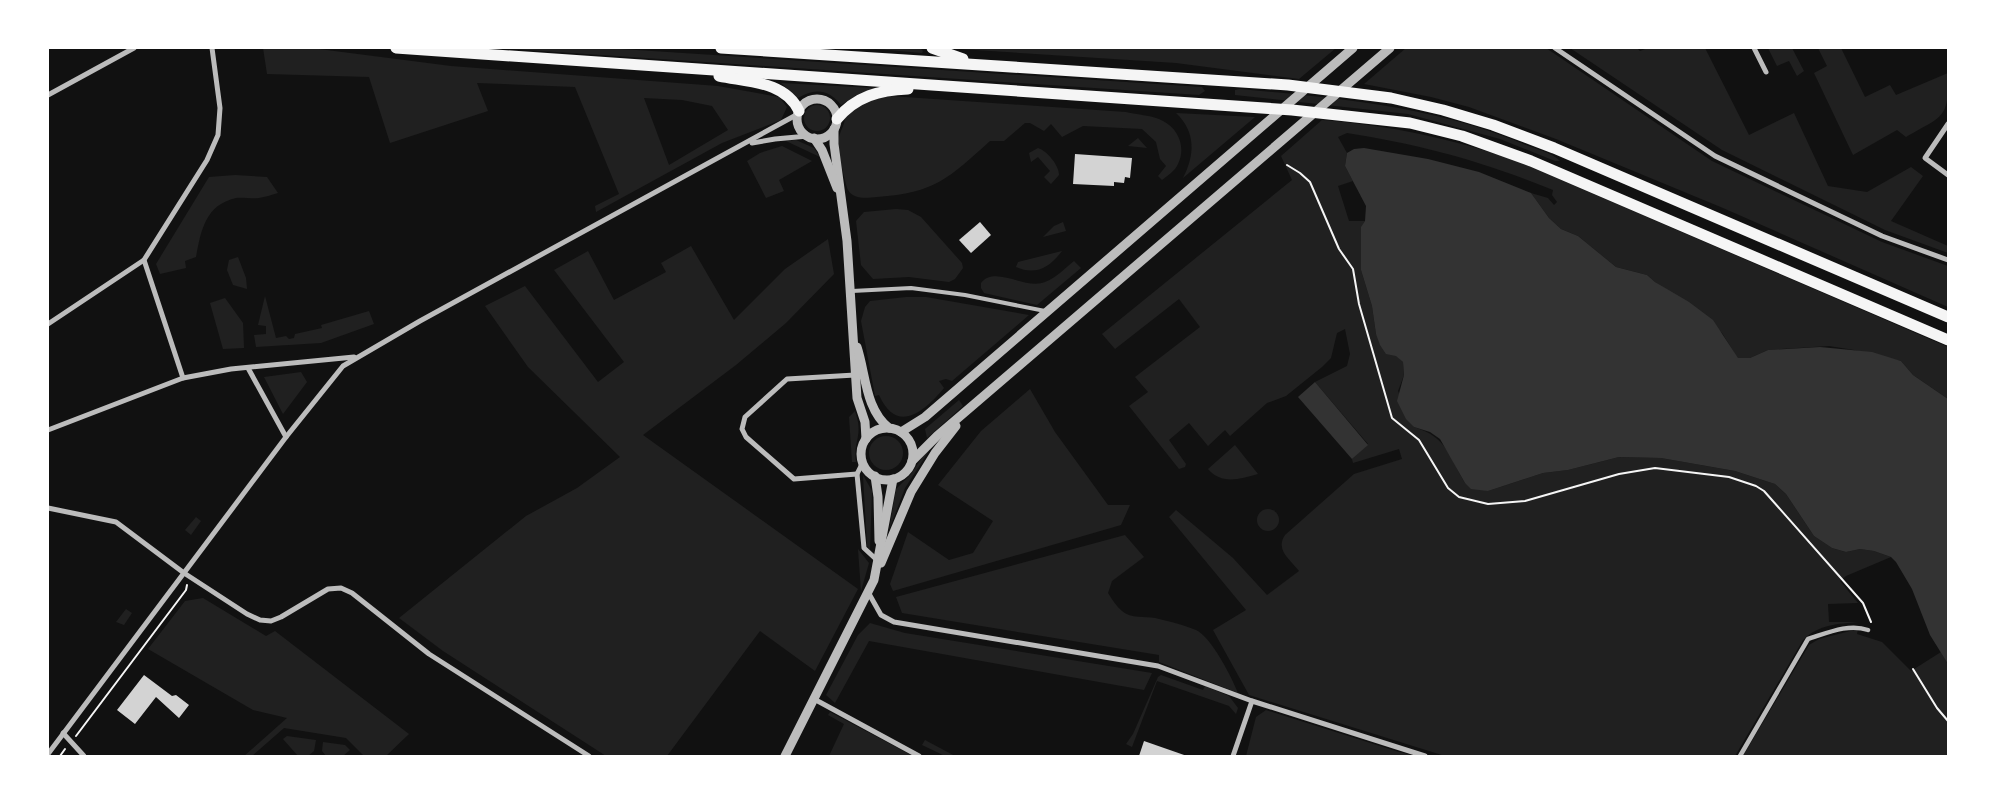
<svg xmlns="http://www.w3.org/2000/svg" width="1996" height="804" font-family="Quicksand,sans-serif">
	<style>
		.green { fill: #202020; fill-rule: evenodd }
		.water { fill: #333 }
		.building { fill: #d3d3d3 }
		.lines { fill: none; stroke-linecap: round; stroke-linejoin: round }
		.path { stroke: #f5f5f5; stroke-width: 2 }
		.service { stroke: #bcbcbc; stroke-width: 4 }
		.pedestrian { stroke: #bcbcbc; stroke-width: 4.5 }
		.minor { stroke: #bcbcbc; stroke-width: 5 }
		.tertiary { stroke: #bcbcbc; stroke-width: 9 }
		.primary { stroke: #f5f5f5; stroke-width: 11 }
	</style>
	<rect width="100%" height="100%" fill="#111"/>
	<g class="green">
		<path d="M 263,48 L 311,48 L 451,66 L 718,86 L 779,97 L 787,107 L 781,120 L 722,143 L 596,212 L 595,206 L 619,194 L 575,87 L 477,83 L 488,111 L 390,143 L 369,77 L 267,74 ZM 644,98 L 682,100 L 712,106 L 728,130 L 669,165 Z"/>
		<polygon points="496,48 606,48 1202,87 1205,91 1199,95"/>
		<polygon points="864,48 920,48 923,51 922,53"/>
		<polygon points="944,48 1336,48 1299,79 1176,63"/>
		<polygon points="1406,48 1546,48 1712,161 1882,242 1948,266 1948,307 1723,208 1556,139 1469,107 1431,97 1364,84"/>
		<polygon points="1570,48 1637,48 1640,51 1648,48 1705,48 1749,135 1794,113 1828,186 1867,192 1911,167 1923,176 1891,221 1948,246 1948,253 1885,230 1722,150"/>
		<polygon points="1768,48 1792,48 1804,71 1797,76 1789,61 1777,66"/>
		<path d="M 1818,48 L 1841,48 L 1865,97 L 1890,85 L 1896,95 L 1948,73 C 1949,119 1944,115 1906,137 L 1897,130 L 1853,155 L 1814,73 L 1827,66 Z"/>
		<path d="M 781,83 L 875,88 L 857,95 L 841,105 C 829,89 814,88 798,98 Z"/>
		<path d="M 1240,89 C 1337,98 1435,106 1526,145 C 1536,149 1553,153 1560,161 L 1555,161 L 1500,139 L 1408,114 L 1235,95 L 1235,90 Z"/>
		<path d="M 890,96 L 1126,112 C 1137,115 1153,115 1163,121 C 1179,129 1186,148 1178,164 C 1175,171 1167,176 1162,180 L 1158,176 L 1166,166 L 1160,159 L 1156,142 L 1142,129 L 1083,126 L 1062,137 L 1051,124 L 1044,131 L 1030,123 L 1025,123 L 1004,141 L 990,141 C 949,178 935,193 877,197 C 867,198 854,200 848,190 C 845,183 836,144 839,137 C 841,129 845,125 845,116 L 869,100 Z"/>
		<circle cx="817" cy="118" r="13"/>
		<path d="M 1176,113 L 1255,117 L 1183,178 C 1195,155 1196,132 1176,113 Z"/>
		<path d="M 1322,120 C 1389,125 1452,139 1515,160 L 1948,347 L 1948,399 L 1913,375 L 1901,361 L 1854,350 L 1829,346 L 1768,350 L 1750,358 L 1738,359 L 1722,333 L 1675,295 L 1655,282 L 1647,275 L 1616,267 L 1578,236 L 1561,229 L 1549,218 L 1531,193 L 1548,198 L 1554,205 L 1557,202 L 1552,195 L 1553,190 C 1482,161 1422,145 1347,133 L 1338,137 L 1347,153 L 1345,166 L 1353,181 L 1338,186 L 1349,221 L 1365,221 L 1361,228 L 1361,270 L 1372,306 L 1376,334 L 1403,362 L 1404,375 L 1398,391 L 1414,427 C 1447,437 1449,456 1465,483 L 1488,491 L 1543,473 L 1568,470 L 1619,457 L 1661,458 L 1735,471 L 1775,484 L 1786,494 L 1814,536 L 1832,548 L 1846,552 L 1860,549 L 1874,551 L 1891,557 L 1846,576 L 1840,581 L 1858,603 L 1828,604 L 1829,622 L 1859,622 C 1838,624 1819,624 1803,640 L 1735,756 L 1445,756 L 1249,695 L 1213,630 L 1246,610 L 1169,517 L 1176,510 L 1233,558 L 1267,595 L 1299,571 C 1290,559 1275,550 1285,535 L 1354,474 L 1402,459 L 1399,449 L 1353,463 L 1352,459 L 1368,444 L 1315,382 L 1347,366 L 1350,354 L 1345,329 L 1337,333 L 1331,358 L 1322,367 L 1286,396 L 1267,403 L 1230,436 L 1225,430 L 1208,446 L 1189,423 L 1169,440 L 1186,464 L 1185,467 L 1179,469 L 1129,406 L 1148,392 L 1135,377 L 1200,327 L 1179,299 L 1115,349 L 1102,334 L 1292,180 L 1281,156 Z"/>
		<polygon points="1138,138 1147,148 1128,146"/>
		<polygon points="796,140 814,148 820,157 786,141"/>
		<polygon points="782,146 812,161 779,180 784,191 766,198 747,161 760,153"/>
		<path d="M 1038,148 C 1047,151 1059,165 1059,175 L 1051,184 L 1044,177 L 1050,171 L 1038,157 L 1031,162 L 1029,153 Z"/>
		<path d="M 235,175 L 267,177 L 278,193 C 271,195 265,197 259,198 C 251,199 243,197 236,198 C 205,205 201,231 196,257 L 185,261 L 186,268 L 160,274 L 156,264 L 209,177 Z"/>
		<polygon points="896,209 908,210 921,217 962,263 963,268 955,279 949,282 909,277 873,279 861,265 856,221 864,212"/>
		<polygon points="1063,222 1066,231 1043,237 1054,226"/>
		<polygon points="828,239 834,274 786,323 736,365 643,435 858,589 815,671 760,631 667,756 606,756 443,651 399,618 526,516 577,488 620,457 528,367 485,306 525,286 598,382 624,362 554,270 588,251 614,300 666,272 661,263 691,246 734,320 785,269"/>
		<path d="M 1062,251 C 1050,267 1036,276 1016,267 L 1018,262 Z"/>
		<polygon points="238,257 246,278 247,289 233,285 227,270 229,260"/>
		<path d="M 1074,261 L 1081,268 L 1037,305 L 984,293 L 981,288 L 981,283 C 995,265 1025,290 1045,282 C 1056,278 1065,268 1074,261 Z"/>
		<polygon points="265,296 276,338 286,336 289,339 294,338 295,334 322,328 321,325 369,311 374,324 321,343 256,347 254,335 266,334 266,326 258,325"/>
		<path d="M 906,297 L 926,297 L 1029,315 L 952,381 L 946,379 L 939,381 L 944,388 C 924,412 897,435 879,395 L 875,396 L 861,321 L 865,307 L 870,301 Z"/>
		<polygon points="225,298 243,323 244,348 223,349 210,303"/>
		<polygon points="301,372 307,382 283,414 264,377"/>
		<polygon points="1030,389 1055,432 1108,505 1130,505 1121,525 893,591 890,584 908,532 949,560 973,553 993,521 938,485 981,431"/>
		<polygon points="959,400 963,406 927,438 925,429"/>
		<path d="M 855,411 C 864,436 853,440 856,462 L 852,462 L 849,417 Z"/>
		<circle cx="886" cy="453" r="17"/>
		<path d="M 1235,445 L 1258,474 C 1239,479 1222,485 1208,469 Z"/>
		<polygon points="927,450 929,451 905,488 889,530 896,489 911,474"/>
		<polygon points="863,475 872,491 870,550 867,546"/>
		<circle cx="1268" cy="520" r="11"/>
		<polygon points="196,517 201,521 191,535 185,530"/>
		<path d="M 1125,535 L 1144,557 L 1112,581 L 1108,593 C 1112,599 1116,606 1122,611 C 1131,619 1145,616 1155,618 C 1168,621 1184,625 1196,630 C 1212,638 1231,676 1238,693 L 1159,662 L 1159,655 L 902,613 L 896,597 Z"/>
		<polygon points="858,549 869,563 861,591"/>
		<polygon points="203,598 266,636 275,631 409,734 386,756 364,756 346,738 284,728 252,756 244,756 287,718 253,710 148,649 185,601"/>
		<polygon points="126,609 132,613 124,625 116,622"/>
		<polygon points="870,623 905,633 1152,673 1144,690 869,641 835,703 826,695 858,635"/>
		<polygon points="1858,629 1857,634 1882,642 1911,671 1941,652 1948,664 1948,756 1743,756 1809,645 1819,639"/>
		<polygon points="1161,675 1203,690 1205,686 1229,696 1238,708 1236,714 1229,706 1157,681 1132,747 1126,744 1133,734 1158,677"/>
		<polygon points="1266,710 1399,752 1415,756 1246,756 1256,717"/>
		<polygon points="830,712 913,756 829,756 844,724 828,715"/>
		<polygon points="287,736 316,740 314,751 308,756 298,756 283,739"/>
		<polygon points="925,740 955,756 945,756 922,745"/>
		<polygon points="323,742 345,745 350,750 343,756 326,756 322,751"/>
	</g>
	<g class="water">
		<polygon points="1364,148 1428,159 1479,172 1531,193 1549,218 1561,229 1578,236 1616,267 1647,275 1655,282 1689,302 1713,320 1738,358 1750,358 1768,350 1820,347 1872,352 1901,361 1913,375 1948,399 1948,664 1930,635 1912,589 1896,562 1891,557 1874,551 1860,549 1846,552 1832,548 1814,536 1786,494 1775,484 1735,471 1661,458 1619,457 1568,470 1543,473 1488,491 1471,489 1465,483 1440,439 1430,432 1414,427 1406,419 1397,401 1404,375 1403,362 1396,356 1386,354 1380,345 1376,334 1372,306 1361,270 1361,227 1365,221 1366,206 1345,166 1347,153 1354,149"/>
		<polygon points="1315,382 1368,445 1352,459 1298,397"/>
	</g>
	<g class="building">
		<polygon points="1075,154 1132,158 1130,178 1125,177 1124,183 1114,182 1114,186 1073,184"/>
		<polygon points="980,222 991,235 971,253 959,240"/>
		<polygon points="144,675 172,696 176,695 189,705 179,718 156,697 135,724 117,710"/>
		<polygon points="1144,741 1187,756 1139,756"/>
	</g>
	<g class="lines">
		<g class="path">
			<polyline points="1287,165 1300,173 1310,182 1339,249 1353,269 1359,304 1392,418 1419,440 1448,488 1459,497 1488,504 1525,501 1619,474 1655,468 1729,477 1756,486 1764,491 1863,603 1871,622"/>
			<polyline points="1913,669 1937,708 1948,721"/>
			<polyline points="76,736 186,590 187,585"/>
			<polyline points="60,756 65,749"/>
		</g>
		<polyline class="service" points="852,291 911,288 965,295 1045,311"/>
		<path class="pedestrian" d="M 1740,756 L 1808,639 C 1827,633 1849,623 1868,630"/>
		<g class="minor">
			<polyline points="1555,48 1715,156 1882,236 1948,260"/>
			<polyline points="1754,48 1766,72"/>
			<polyline points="48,95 134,48"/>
			<polyline points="1948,124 1925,158 1948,175"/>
			<polyline points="752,143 775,139 808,136"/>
			<polyline points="144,260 183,378"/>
			<polyline points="48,324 144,260 207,160 218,135 220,108 212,48"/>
			<polyline points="248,368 286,437"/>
			<polyline points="855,375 787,379 745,417 742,429 746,437 794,479 857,474"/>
			<polyline points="48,430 183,378 231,369 354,357"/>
			<polyline points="863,462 857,474 864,548 878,561"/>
			<polyline points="48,508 116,522 184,573 247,614 260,620 271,621 281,617 328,589 341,588 352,593 429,654 589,756"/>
			<polyline points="868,592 881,615 894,622 1158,666 1252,701 1425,756"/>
			<polyline points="814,699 919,756"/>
			<polyline points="63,733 84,756"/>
			<polyline points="48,754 286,437 343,366 420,321 798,114"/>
			<polyline points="1233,756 1252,701"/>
		</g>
		<g class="tertiary">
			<circle cx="817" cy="119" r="20"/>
			<polyline points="834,129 834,144 847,241 857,398 865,422 866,439"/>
			<polyline points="814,138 822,150 837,188"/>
			<path d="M 857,347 C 866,374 865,409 889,428"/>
			<circle cx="887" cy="454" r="26"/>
			<polyline points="901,432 925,417 1353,48"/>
			<polyline points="912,461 937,436 1390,48"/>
			<polyline points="875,476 878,497 879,541"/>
			<polyline points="881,563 911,492 935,453 956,426"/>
			<polyline points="785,756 874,580 893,479"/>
		</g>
		<g class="primary">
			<polyline points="396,48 1292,110 1410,123 1462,136 1531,161 1948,340"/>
			<polyline points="721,48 1288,85 1391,98 1443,110 1493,125 1554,148 1948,317"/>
			<polyline points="932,48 963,59"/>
			<path d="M 719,76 C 748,82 785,81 799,111"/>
			<path d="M 837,119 C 856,96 880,90 908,89"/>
		</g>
	</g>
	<rect width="1996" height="804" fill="none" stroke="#ffffff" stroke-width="98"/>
</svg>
